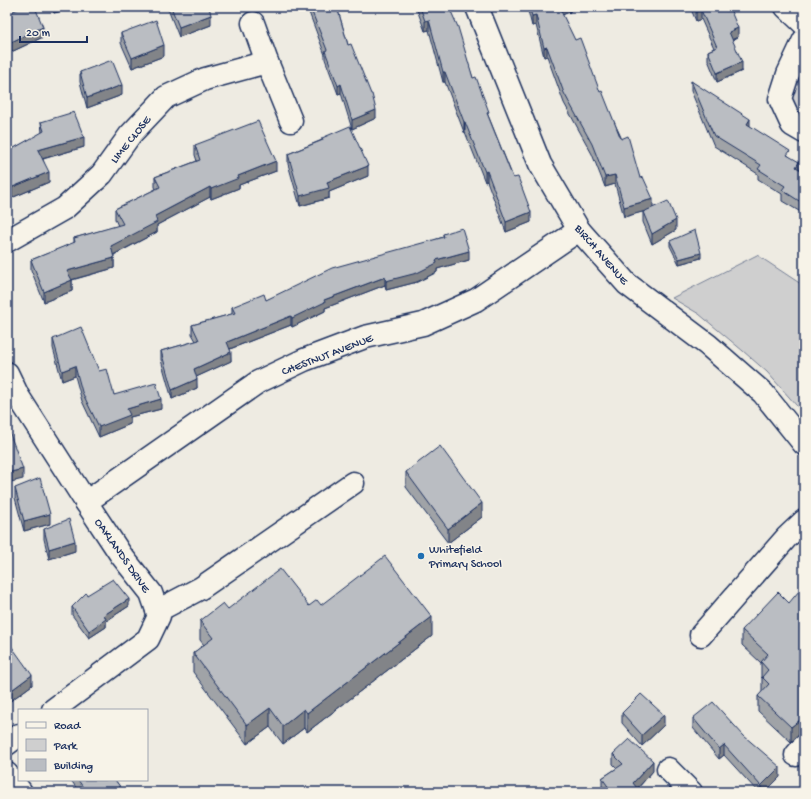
<svg xmlns="http://www.w3.org/2000/svg" width="811" height="799" font-family="'Gochi Hand',sans-serif">
	<style>
		.green { fill: #cfcfcf; stroke: #757f96 }
		.lines { fill: none; stroke-linecap: round; stroke-linejoin: round }
		.minor-casing { stroke: #1b2f5e; stroke-width: 25 }
		.minor { stroke: #f7f3e8; stroke-width: 22 }
		.wall { fill: #a0a3a7; stroke: #1b2f5e }
		.shaded-wall { fill: #828488; stroke: #1b2f5e }
		.building { fill: #babdc2; stroke: #1b2f5e }
		.poi-dot { fill: #1f6fb2; stroke: #f7f3e8; stroke-width: 1.5 }
		.labels { text-anchor: middle; stroke-width: 3; stroke-linejoin: round; paint-order: stroke }
		.street-label { font-size: 12px; fill: #1b2f5e; stroke: #f7f3e8 }
		.poi-label { font-size: 12px; fill: #1b2f5e; stroke: #f7f3e8; text-anchor: start }
	</style>
	<rect width="100%" height="100%" fill="#eeebe2"/>
	<filter id="ink" filterUnits="userSpaceOnUse"><feTurbulence type="fractalNoise" baseFrequency=".025" numOctaves="2"/><feDisplacementMap in="SourceGraphic" scale="8" xChannelSelector="R" yChannelSelector="G"/><feConvolveMatrix kernelMatrix="1 2 1 2 8 2 1 2 1" color-interpolation-filters="sRGB"/></filter>
	<g filter="url(#ink)">
		<g class="green">
			<polygon points="804,58 804,118 798,111 791,100"/>
			<polygon points="757,255 804,286 804,414 767,372 743,351 699,314 672,298"/>
		</g>
		<g class="lines">
			<g class="minor-casing">
				<g id="minor">
					<polyline points="477,7 540,164 579,230 627,284 708,345 763,393 804,444"/>
					<polyline points="786,7 804,24"/>
					<polyline points="253,23 267,62 291,121"/>
					<polyline points="804,40 788,74 780,99 792,125 804,132"/>
					<polyline points="7,241 65,208 102,174 130,135 166,97 205,79 267,62"/>
					<polyline points="7,373 18,396 86,502 121,555 151,593 159,616 148,639 53,710"/>
					<polyline points="86,502 258,382 304,360 365,337 423,324 476,300 579,230"/>
					<polyline points="157,611 201,588 353,483"/>
					<polyline points="701,635 787,537 804,521"/>
					<polyline points="7,744 19,735"/>
					<polyline points="796,755 804,746"/>
					<polyline points="668,769 691,792"/>
					<polyline points="7,774 21,792"/>
				</g>
			</g>
			<use href="#minor" class="minor"/>
		</g>
		<g class="wall">
			<polygon points="51,7 75,7 54,13"/>
			<polygon points="169,7 171,7 211,25 179,37 169,12"/>
			<polygon points="307,7 337,7 348,45 376,118 352,129 341,93 338,94 325,59 325,55"/>
			<polygon points="416,7 449,7 473,78 531,222 506,232 487,181 485,182 465,132 464,132 445,82 443,82 429,30 425,31"/>
			<polygon points="527,7 570,7 570,12 562,15 600,92 640,178 653,208 676,230 652,244 643,222 643,212 645,211 624,217 615,184 605,187 592,154 564,103 547,56 544,57 536,25 532,26"/>
			<polygon points="690,7 724,7 738,37 732,40 742,71 717,82 708,60 708,51 714,48 701,19 696,21"/>
			<polygon points="7,14 43,37 9,53 7,48"/>
			<polygon points="121,33 164,56 132,68 121,43"/>
			<polygon points="80,72 122,95 87,108 80,82"/>
			<polygon points="691,81 790,157 799,168 804,172 804,214 782,201 782,194 758,179 758,174 714,146 691,91"/>
			<polygon points="41,122 84,147 43,159 49,182 9,199 9,203 7,204 7,152 42,133"/>
			<polygon points="322,138 368,176 329,192 329,198 300,206 288,164 288,154 322,140"/>
			<polygon points="195,145 276,171 239,185 239,188 211,199 210,197 157,225 157,232 114,255 114,268 72,280 72,291 44,302 31,270 31,260 74,243 74,238 118,226 115,219 115,209 156,189 155,187 155,177 197,161 195,155"/>
			<polygon points="443,234 469,260 437,269 437,272 417,282 386,290 385,285 325,308 325,311 292,327 291,325 230,349 231,361 196,377 197,388 172,399 161,360 161,351 196,341 192,334 192,325 232,314 232,307 266,300 443,237"/>
			<polygon points="670,241 701,258 679,264 670,246"/>
			<polygon points="53,339 99,371 114,395 161,409 130,417 130,424 99,437 82,401 75,376 62,381 53,348"/>
			<polygon points="406,472 482,517 448,543 406,487"/>
			<polygon points="15,488 50,524 24,531 15,498"/>
			<polygon points="44,529 75,551 49,559 44,539"/>
			<polygon points="87,595 129,606 106,621 106,627 89,638 72,615 72,607"/>
			<polygon points="804,596 804,734 800,734 791,742 758,711 758,696 762,692 762,678 761,677 761,663 742,645 742,630 789,603"/>
			<polygon points="321,605 432,636 307,732 304,728 283,744 270,727 247,744 193,672 193,653 204,645 200,640 200,621 228,609"/>
			<polygon points="7,640 32,685 9,702 7,700"/>
			<polygon points="622,713 664,725 642,746 622,723"/>
			<polygon points="693,718 780,777 765,792 758,792 724,755 719,759 693,728"/>
			<polygon points="613,754 653,771 638,788 640,792 605,792 602,788 602,778 617,768 613,764"/>
			<polygon points="71,780 115,780 124,792 79,792"/>
		</g>
		<g class="shaded-wall">
			<polygon points="54,7 75,7 54,13"/>
			<polygon points="558,7 570,7 570,12 558,16"/>
			<polygon points="701,10 701,19 696,21 696,12"/>
			<polygon points="211,15 211,25 179,37 179,27"/>
			<polygon points="536,15 536,25 532,26 532,16"/>
			<polygon points="429,20 429,30 425,31 425,21"/>
			<polygon points="43,27 43,37 9,53 9,43"/>
			<polygon points="738,28 738,37 729,41 729,32"/>
			<polygon points="164,45 164,56 132,68 132,58"/>
			<polygon points="547,47 547,56 544,57 544,48"/>
			<polygon points="742,62 742,71 717,82 717,73"/>
			<rect x="443" y="72" width="2" height="10"/>
			<polygon points="341,84 341,93 338,94 338,86"/>
			<polygon points="122,85 122,95 87,108 87,98"/>
			<polygon points="376,110 376,118 352,129 352,120"/>
			<polygon points="750,119 750,129 747,124"/>
			<rect x="464" y="122" width="1" height="10"/>
			<polygon points="84,137 84,147 38,160 38,150"/>
			<polygon points="276,161 276,171 239,185 239,188 211,199 211,189 238,176"/>
			<polygon points="799,162 799,172 796,167"/>
			<polygon points="368,166 368,176 329,192 329,198 300,206 300,196 327,182"/>
			<polygon points="487,171 487,181 485,182 485,172"/>
			<polygon points="49,172 49,182 9,199 9,203 7,204 7,194 8,189"/>
			<polygon points="615,175 615,184 605,187 605,177"/>
			<polygon points="210,187 210,197 157,225 157,232 111,256 111,246 155,216"/>
			<polygon points="653,199 653,209 624,217 624,207"/>
			<polygon points="531,212 531,222 506,232 506,222"/>
			<polygon points="676,220 676,230 652,244 652,234"/>
			<polygon points="469,251 469,260 437,269 437,272 417,282 386,290 386,281 436,260"/>
			<polygon points="701,253 701,258 679,264 679,259"/>
			<polygon points="114,258 114,268 67,281 67,271"/>
			<polygon points="385,277 385,285 325,308 325,311 292,327 292,318 324,300"/>
			<polygon points="72,280 72,291 44,302 44,292"/>
			<polygon points="291,316 291,325 227,350 227,342"/>
			<polygon points="231,352 231,361 194,378 194,369"/>
			<polygon points="75,366 75,376 62,381 62,371"/>
			<polygon points="197,379 197,388 172,399 172,390"/>
			<polygon points="161,399 161,409 130,417 130,424 99,437 99,427 127,409"/>
			<polygon points="23,469 23,479 7,483 7,473"/>
			<polygon points="482,503 482,517 448,543 448,529"/>
			<polygon points="50,514 50,524 24,531 24,521"/>
			<polygon points="75,541 75,551 49,559 49,549"/>
			<polygon points="129,599 129,606 106,621 106,627 89,638 89,631 104,615"/>
			<polygon points="432,617 432,636 307,732 307,713"/>
			<polygon points="32,675 32,685 9,702 9,692"/>
			<polygon points="270,708 270,727 247,744 247,725"/>
			<polygon points="304,709 304,728 283,744 283,726"/>
			<polygon points="664,715 664,725 642,746 642,735"/>
			<polygon points="800,720 800,734 791,742 791,727"/>
			<polygon points="724,745 724,755 719,759 719,749"/>
			<polygon points="653,761 653,771 634,792 633,783"/>
			<polygon points="780,767 780,777 765,792 761,792 761,786"/>
		</g>
		<g class="building">
			<polygon points="22,7 35,7 43,27 9,43 7,38 7,14"/>
			<polygon points="171,7 209,7 211,15 179,27"/>
			<polygon points="310,7 337,7 348,45 351,44 371,94 372,94 376,110 352,120 341,84 338,86 325,51 327,50"/>
			<polygon points="420,7 449,7 458,27 473,78 476,77 489,112 487,113 513,178 518,177 531,212 506,222 487,171 485,172 465,122 464,122 445,72 443,72 429,20 425,21"/>
			<polygon points="529,7 559,7 575,40 580,38 600,92 602,91 621,139 628,136 640,178 643,177 653,199 624,207 615,175 605,177 592,144 564,93 547,47 544,48 536,15 532,16"/>
			<polygon points="694,7 724,7 726,11 730,9 738,28 729,32 742,62 717,73 708,51 717,47 701,10 696,12"/>
			<polygon points="156,20 164,45 132,58 121,33"/>
			<polygon points="112,60 122,85 87,98 80,72"/>
			<polygon points="691,81 750,119 747,124 790,151 787,155 799,162 796,167 804,172 804,204 782,190 785,186 758,169 761,165 714,136"/>
			<polygon points="74,112 84,137 38,150 49,172 8,189 9,193 7,194 7,152 44,131 41,122"/>
			<polygon points="258,121 276,161 238,176 239,178 211,189 210,187 155,216 157,222 111,246 114,258 67,271 72,280 44,292 31,260 75,242 74,238 123,224 115,209 160,187 155,177 200,160 195,145"/>
			<polygon points="350,126 368,166 327,182 329,188 300,196 288,154 323,140 322,138"/>
			<polygon points="668,201 676,220 652,234 643,212"/>
			<polygon points="462,228 469,251 436,260 437,263 417,273 386,281 385,277 324,300 325,302 292,318 291,316 227,342 231,352 194,369 197,379 172,390 161,351 199,340 192,325 235,313 232,307 264,294 266,300 332,268 444,237 443,234"/>
			<polygon points="695,230 701,253 679,259 670,241"/>
			<polygon points="81,327 99,371 107,369 114,395 156,383 161,399 127,409 130,415 99,427 82,392 75,366 62,371 53,339"/>
			<polygon points="10,434 23,469 7,473 7,435"/>
			<polygon points="440,446 482,503 448,529 406,472"/>
			<polygon points="40,478 50,514 24,521 15,488"/>
			<polygon points="69,519 75,541 49,549 44,529"/>
			<polygon points="385,556 432,617 307,713 304,709 283,726 270,708 247,725 193,653 213,638 200,621 223,603 228,609 280,569 309,606 317,600 321,605"/>
			<polygon points="113,579 129,599 104,615 106,619 89,631 72,607 86,593 87,595"/>
			<polygon points="799,591 804,596 804,719 800,720 791,727 758,696 769,684 762,677 768,670 761,662 768,654 742,630 778,592 789,603"/>
			<polygon points="7,640 32,675 9,692 7,690"/>
			<polygon points="641,694 664,715 642,735 622,713"/>
			<polygon points="713,702 744,736 780,767 761,786 724,745 719,749 693,718"/>
			<polygon points="629,739 653,761 633,783 640,792 612,792 602,778 623,764 613,754"/>
			<polygon points="78,780 115,780 124,792 88,792 86,789 85,790"/>
		</g>
	</g>
	<circle class="poi-dot" cx="421" cy="556" r="4"/>
	<g class="labels">
		<g class="street-label">
			<text transform="translate(130 139) rotate(-51)" y="4">LIME CLOSE</text>
			<text transform="translate(602 254) rotate(49)" y="4">BIRCH AVENUE</text>
			<text transform="translate(327 354) rotate(-21)" y="4">CHESTNUT AVENUE</text>
			<text transform="translate(123 555) rotate(55)" y="4">OAKLANDS DRIVE</text>
		</g>
		<g class="poi-label">
			<text x="429" y="553">Whitefield<tspan x="429" dy="14">Primary School</tspan></text>
		</g>
	</g>
	<rect width="811" height="799" fill="none" stroke="#f7f3e8" stroke-width="24"/>
	<rect x="12" y="12" width="787" height="775" fill="none" stroke="#1b2f5e" stroke-width="1.5" filter="url(#ink)"/>
	<rect x="18" y="709" width="130" height="72" fill="#f7f3e8" stroke="#9fa5b1"/>
	<rect x="26" y="722" width="20" height="6" fill="#f7f3e8" stroke="#9fa5b1"/>
	<text x="54" y="729" font-size="12" fill="#1b2f5e">Road</text>
	<rect x="26" y="739" width="20" height="12" fill="#cfcfcf" stroke="#9fa5b1"/>
	<text x="54" y="749" font-size="12" fill="#1b2f5e">Park</text>
	<rect x="26" y="759" width="20" height="12" fill="#babdc2" stroke="#9fa5b1"/>
	<text x="54" y="769" font-size="12" fill="#1b2f5e">Building</text>
	<path d="M20 36v6h67v-6" fill="none" stroke="#1b2f5e" stroke-width="2"/>
	<text x="26" y="36" font-size="12" fill="#1b2f5e" stroke="#f7f3e8" stroke-width="3" paint-order="stroke">20 m</text>
</svg>
